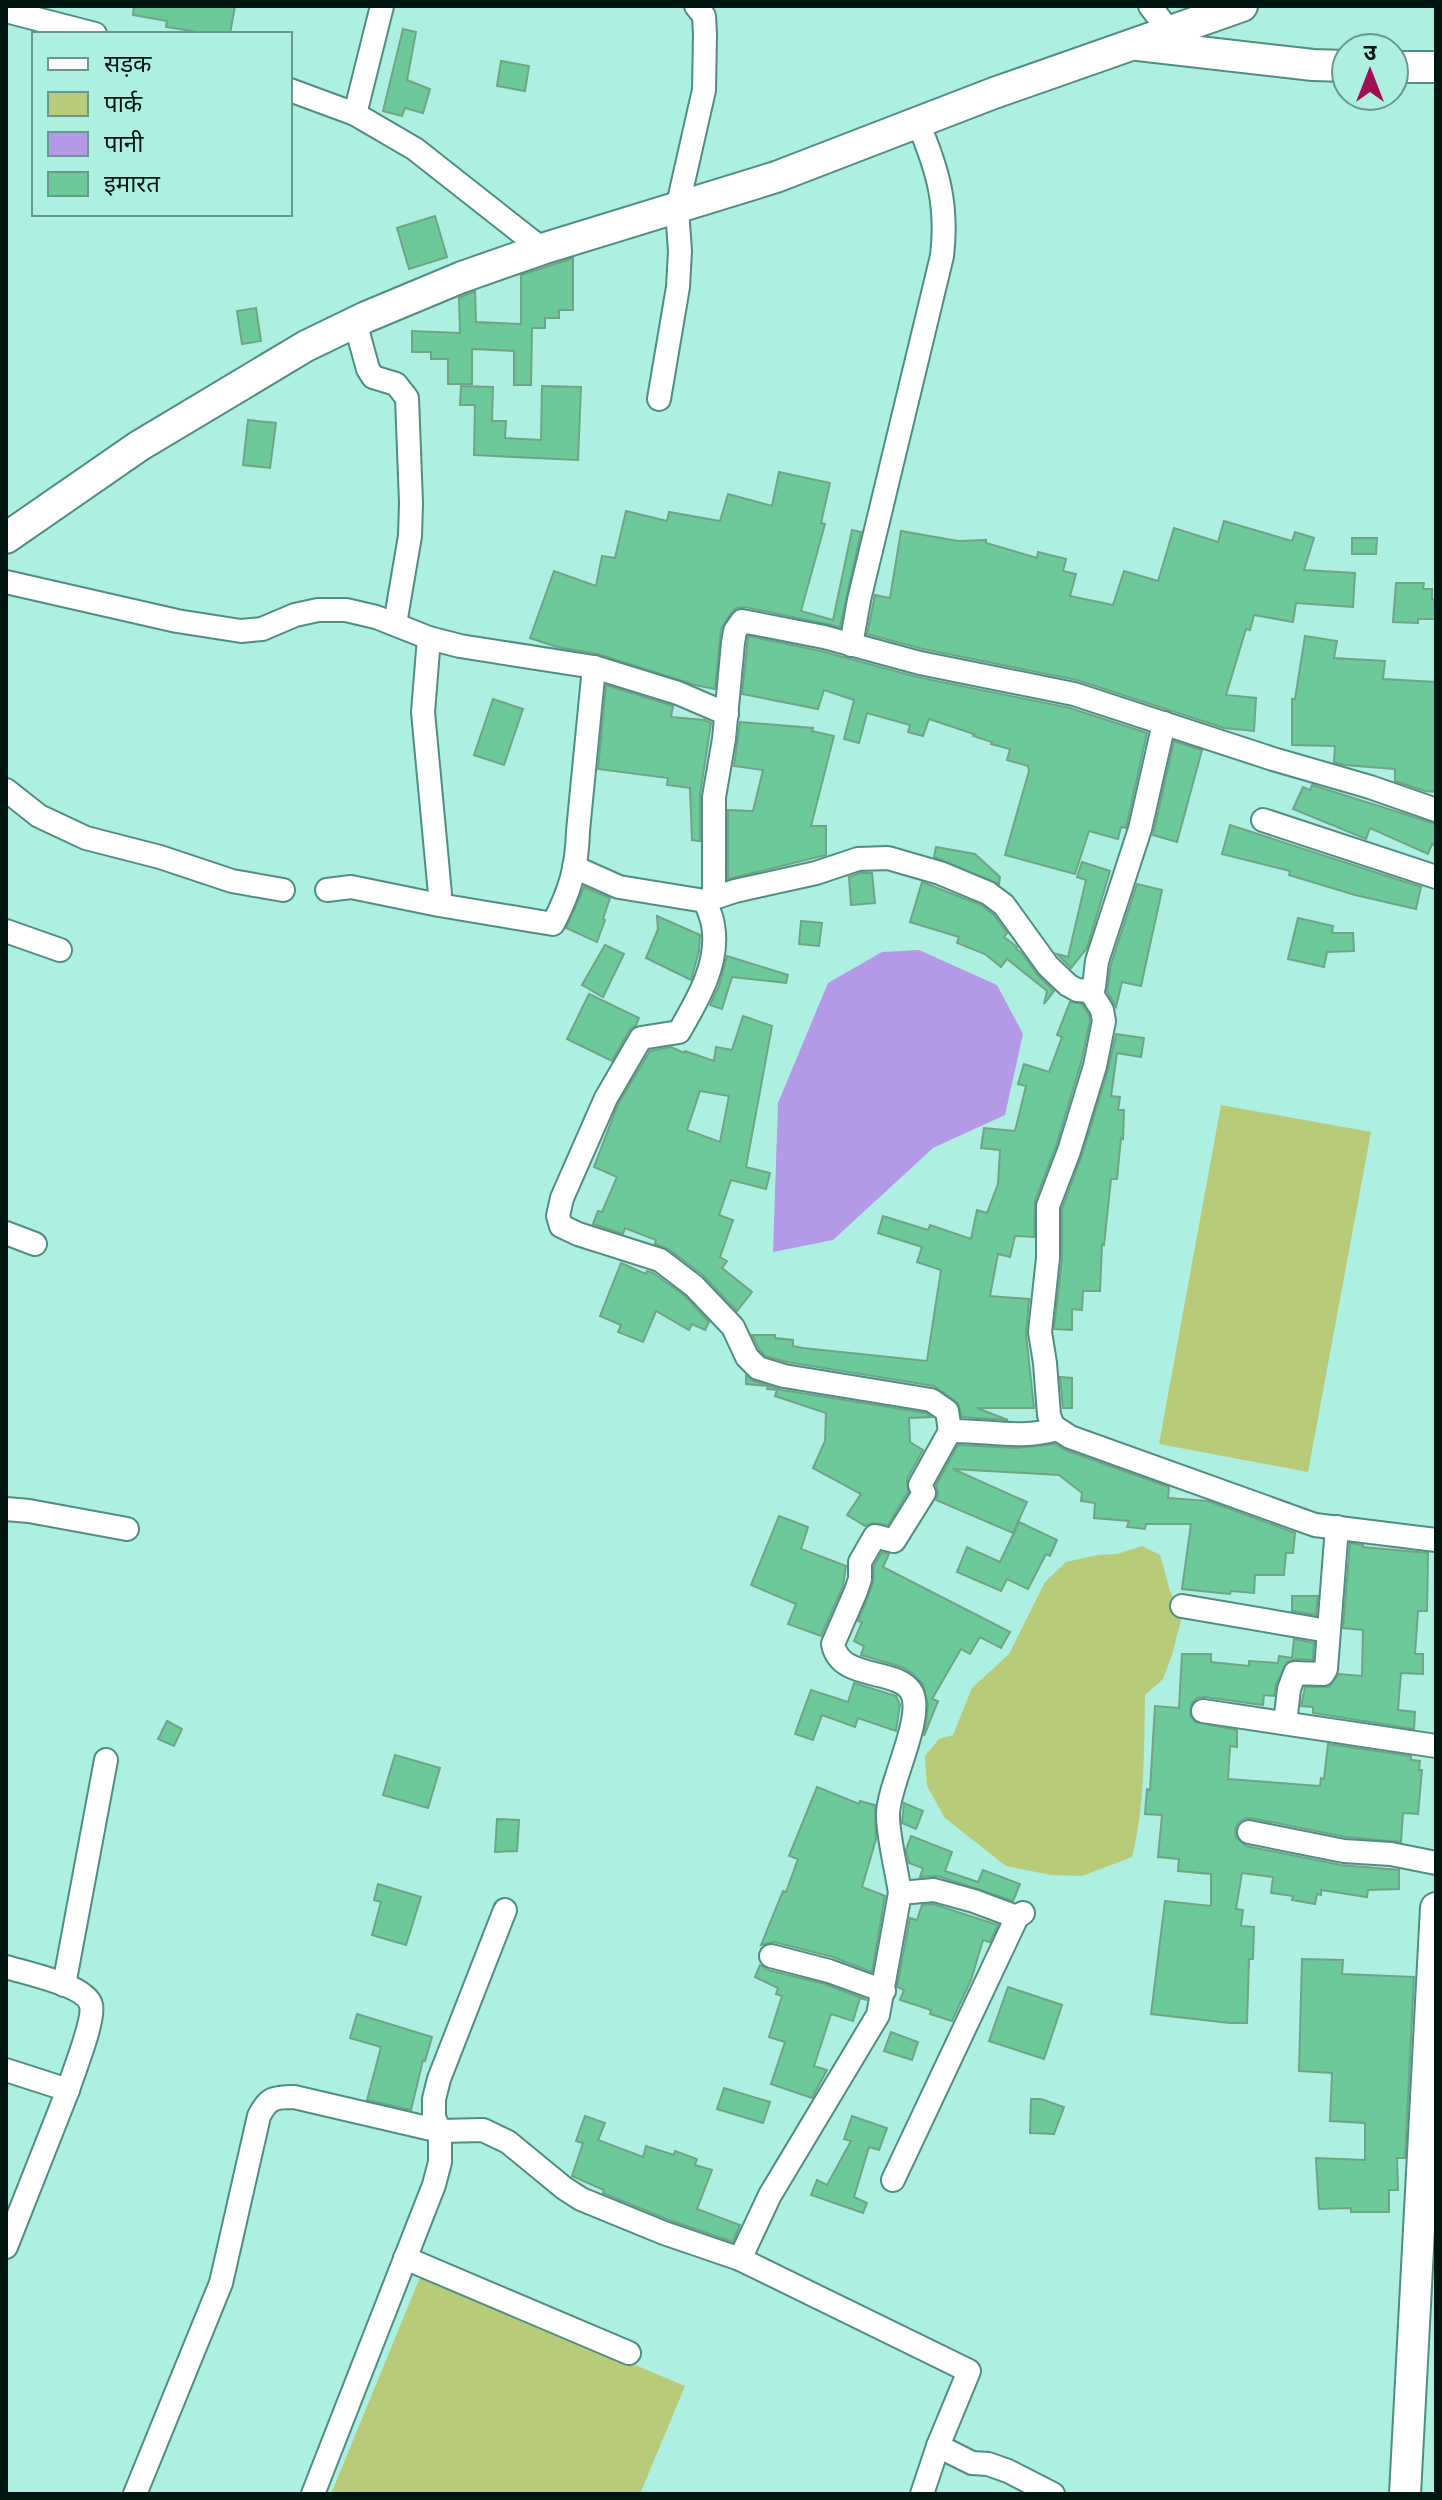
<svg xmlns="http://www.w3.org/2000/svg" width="1442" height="2500" font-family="'PT Sans','Noto Sans Devanagari',sans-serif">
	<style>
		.green { fill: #b8cb79 }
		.water { fill: #b499e7 }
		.building { fill: #6cc999; stroke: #71a487; stroke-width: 2; fill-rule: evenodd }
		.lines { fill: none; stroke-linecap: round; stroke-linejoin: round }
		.street-casing { stroke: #4f8e82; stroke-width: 26 }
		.secondary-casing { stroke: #4f8e82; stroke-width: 34 }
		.street { stroke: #fff; stroke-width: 22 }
		.secondary { stroke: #fff; stroke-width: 30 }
	</style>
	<rect width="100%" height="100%" fill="#adefe0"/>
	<g class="green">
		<polygon points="1221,1105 1371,1132 1308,1472 1159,1444"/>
		<path d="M 1142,1546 L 1160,1555 L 1170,1591 L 1182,1617 L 1171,1658 L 1163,1679 L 1145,1695 C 1144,1749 1145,1805 1132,1857 L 1082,1876 L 1051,1875 L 1006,1866 L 945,1818 L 927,1786 L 925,1756 L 939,1739 L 953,1735 L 972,1688 L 1009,1654 L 1045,1582 L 1066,1562 L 1098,1555 L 1117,1554 Z"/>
		<polygon points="421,2275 685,2386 640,2494 331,2494"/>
	</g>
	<polygon class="water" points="919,950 997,985 1023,1034 1005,1115 933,1148 833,1240 773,1252 778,1103 828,983 882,952"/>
	<g class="building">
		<polygon points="134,6 235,6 230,34 210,34 166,27 167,21 133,15"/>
		<polygon points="403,29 416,32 407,80 430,89 423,113 405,108 402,116 383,111"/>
		<polygon points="501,61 529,66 525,91 497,86"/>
		<polygon points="435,216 447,257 409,269 397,228"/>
		<polygon points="573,258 573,310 559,310 559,318 545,318 545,328 532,328 531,385 514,385 514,351 472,349 472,384 448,384 448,359 431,359 431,352 412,352 412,331 460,333 459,298 475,291 476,322 521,324 521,275"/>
		<polygon points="256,308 261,341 242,344 237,311"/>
		<polygon points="461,386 493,387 492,421 506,421 505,438 541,440 542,386 581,387 578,460 474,455 475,405 460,405"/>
		<polygon points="248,420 276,423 270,468 243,465"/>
		<polygon points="779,472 830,483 821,523 825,524 801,611 833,620 852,530 861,532 840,627 745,607 736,608 731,613 721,629 715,689 695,685 598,654 557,647 530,638 554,571 596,586 602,556 615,558 626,511 667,521 669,512 720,521 728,494 772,506"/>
		<polygon points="1224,521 1292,541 1295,532 1314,538 1304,570 1355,573 1353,607 1296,603 1293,622 1254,615 1250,630 1246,629 1226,695 1256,698 1254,731 1224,728 1077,680 923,649 867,634 875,595 890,598 901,531 958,541 986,540 986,543 1037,558 1038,552 1066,559 1063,571 1076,574 1070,596 1113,605 1124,571 1158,581 1174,528 1218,542"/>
		<polygon points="1352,538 1377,538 1376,554 1352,554"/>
		<polygon points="1396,583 1424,583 1423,589 1432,589 1432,599 1436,600 1436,619 1418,619 1418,623 1393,622"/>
		<polygon points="748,636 821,651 917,677 1070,708 1147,733 1126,828 1121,827 1118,839 1089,831 1075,874 1005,855 1029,771 1028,766 1007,760 1010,749 991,744 992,742 973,736 974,734 929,719 923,736 908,732 910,725 867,713 859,743 844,739 854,700 824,690 818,709 742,694"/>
		<polygon points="1305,636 1337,641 1334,658 1385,661 1383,679 1436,682 1436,792 1425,791 1395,781 1395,769 1344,765 1334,762 1335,746 1292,745 1292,699 1295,699"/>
		<polygon points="606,685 673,706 671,717 705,720 711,723 700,795 700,841 692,840 690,788 667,785 668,778 598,769"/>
		<polygon points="493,699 523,709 504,765 474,755"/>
		<polygon points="740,722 813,728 812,731 834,736 811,826 826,826 826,855 728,879 728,810 753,811 763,770 734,766"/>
		<polygon points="1174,741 1202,750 1177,842 1153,835"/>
		<polygon points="1312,785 1436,824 1436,846 1432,844 1428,854 1370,828 1366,839 1293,809 1303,787 1310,790"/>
		<polygon points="1230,825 1421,887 1416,909 1355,895 1289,875 1290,871 1222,854"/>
		<polygon points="936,847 975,854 1000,877 999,884 934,857"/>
		<polygon points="1082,862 1110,871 1087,948 1071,968 1057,954 1068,957 1086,880 1077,877"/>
		<polygon points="860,873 872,873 875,903 851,905 849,877"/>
		<polygon points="922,882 981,905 994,915 1007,933 1004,937 1017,947 1016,949 1021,952 1037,974 1054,991 1044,1004 1047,991 1007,959 1001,967 985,954 957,943 959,937 910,922"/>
		<polygon points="1137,884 1162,890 1141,986 1122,982 1116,1007 1107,991 1111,964"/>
		<polygon points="584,887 610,898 603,919 605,920 597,942 566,928"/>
		<polygon points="657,916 700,935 699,951 691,980 646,958 658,929"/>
		<polygon points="1298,918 1333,926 1332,933 1353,933 1354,951 1327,952 1324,967 1288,959"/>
		<polygon points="801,921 822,923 819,946 799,944"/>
		<polygon points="605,945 624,954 603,997 582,985"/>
		<polygon points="727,956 788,975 786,983 732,977 722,1009 710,1005 719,986"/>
		<polygon points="589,994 639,1018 636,1025 629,1031 612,1061 567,1039"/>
		<polygon points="1070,1002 1082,1004 1089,1015 1090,1021 1081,1063 1056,1146 1035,1201 1034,1237 1015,1236 1010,1257 998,1254 990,1296 1029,1299 1026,1334 1034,1408 977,1408 1008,1420 962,1417 958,1403 934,1386 787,1362 765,1356 759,1349 752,1335 775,1335 775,1338 793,1340 793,1346 803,1348 927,1361 941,1270 917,1262 922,1247 878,1233 883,1216 928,1230 930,1225 971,1239 977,1210 987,1213 998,1184 1000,1150 981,1148 984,1128 1015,1131 1026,1086 1018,1084 1024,1064 1049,1072 1062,1037 1057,1035"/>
		<path d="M 743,1016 L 772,1026 L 746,1167 L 770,1173 L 766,1189 L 731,1180 L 719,1215 L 733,1220 L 720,1257 L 727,1261 L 722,1268 L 752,1292 L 737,1311 L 703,1275 L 668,1249 L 655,1244 L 656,1240 L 625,1228 L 623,1234 L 593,1224 L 598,1211 L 602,1212 L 617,1177 L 594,1167 L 618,1104 L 650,1051 L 671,1047 L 684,1053 L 685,1051 L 714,1061 L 716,1047 L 732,1050 ZM 700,1091 L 729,1096 L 720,1142 L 687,1130 Z"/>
		<polygon points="1116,1034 1144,1038 1141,1057 1117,1053 1111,1096 1120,1097 1118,1110 1124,1110 1123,1139 1121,1138 1117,1179 1111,1179 1104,1245 1102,1244 1100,1291 1083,1291 1082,1310 1072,1309 1072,1330 1054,1329 1062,1259 1062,1209 1082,1155 1108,1070"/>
		<polygon points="621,1263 646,1274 647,1271 653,1273 685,1296 709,1322 705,1330 692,1324 689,1330 656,1311 643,1342 618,1332 621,1325 600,1316"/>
		<polygon points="746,1376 754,1381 782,1390 926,1413 931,1417 909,1418 910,1442 923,1450 907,1479 908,1492 888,1525 871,1523 865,1526 847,1515 861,1494 813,1468 825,1441 826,1413 775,1396 777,1390 767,1389 768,1386 746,1384"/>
		<polygon points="1060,1377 1072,1378 1072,1408 1063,1408"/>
		<polygon points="1055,1444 1065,1450 1169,1487 1168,1498 1208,1501 1295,1533 1293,1553 1286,1553 1284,1575 1255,1575 1254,1593 1231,1591 1230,1594 1182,1589 1191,1524 1146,1524 1145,1529 1127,1527 1129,1521 1094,1518 1095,1503 1081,1501 1082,1493 1059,1475 953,1469 1027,1502 1013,1533 936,1500 938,1493 936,1485 958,1445 1017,1448"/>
		<polygon points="779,1516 808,1527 801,1549 846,1566 843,1586 821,1636 788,1624 796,1604 751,1585"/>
		<polygon points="1019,1522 1057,1540 1050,1556 1046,1554 1028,1589 1007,1579 1001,1591 957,1572 967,1547 1000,1562"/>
		<polygon points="1350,1543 1363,1545 1363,1547 1428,1553 1427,1611 1418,1611 1415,1654 1423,1654 1423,1674 1401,1673 1398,1710 1415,1712 1414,1729 1313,1713 1313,1707 1301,1706 1305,1687 1329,1687 1339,1674 1362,1676 1363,1630 1343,1628"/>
		<polygon points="882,1552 889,1554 883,1567 1010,1632 1001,1648 980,1637 970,1654 961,1649 932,1699 938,1701 924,1736 928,1705 923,1684 912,1673 902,1667 861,1655 864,1646 854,1641 862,1622 858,1621 873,1583 874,1566"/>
		<polygon points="1292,1596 1318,1596 1316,1615 1292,1611"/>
		<polygon points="1294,1639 1314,1643 1313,1660 1296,1659 1287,1662 1276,1684 1274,1696 1264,1695 1263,1705 1205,1697 1197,1698 1192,1703 1190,1715 1195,1722 1237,1730 1237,1747 1230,1746 1228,1779 1320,1786 1321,1778 1324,1779 1328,1744 1411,1756 1411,1760 1420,1761 1419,1770 1422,1770 1418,1814 1403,1813 1401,1842 1346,1837 1251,1818 1244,1819 1238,1823 1235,1830 1236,1837 1246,1846 1341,1865 1399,1870 1399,1889 1368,1890 1367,1897 1321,1890 1321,1895 1317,1894 1315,1904 1292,1900 1293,1896 1271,1893 1273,1877 1242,1873 1236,1909 1243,1910 1241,1926 1254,1927 1253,1959 1249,1959 1247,2023 1230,2023 1151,2014 1165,1901 1211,1906 1211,1874 1178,1871 1179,1859 1158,1857 1162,1815 1145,1814 1147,1789 1150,1790 1155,1706 1179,1708 1182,1654 1211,1654 1211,1662 1249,1666 1249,1661 1278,1663 1279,1656 1292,1658"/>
		<polygon points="854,1683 896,1696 900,1705 896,1731 858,1718 855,1727 822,1715 813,1740 795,1734 811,1690 848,1702"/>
		<polygon points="167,1721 182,1729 174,1746 158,1739"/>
		<polygon points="395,1755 440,1768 428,1808 383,1795"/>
		<polygon points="817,1787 859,1804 860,1801 875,1805 876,1839 862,1887 885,1896 872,1972 833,1957 774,1942 761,1945 783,1891 786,1892 798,1859 789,1856"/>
		<polygon points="904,1803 923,1811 916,1829 902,1823"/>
		<polygon points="497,1819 519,1820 517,1851 495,1852"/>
		<polygon points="911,1836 952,1852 945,1871 978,1882 983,1870 1020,1884 1013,1901 938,1876 920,1877 923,1868 909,1863 906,1850"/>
		<polygon points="378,1884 421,1897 406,1945 372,1935 381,1902 374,1900"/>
		<polygon points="933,1904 998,1925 990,1942 983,1940 971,1980 952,2021 930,2014 931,2010 900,2000 904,1990 897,1987 910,1918 917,1920 922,1905"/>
		<polygon points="1302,1959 1343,1960 1342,1974 1414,1977 1405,2158 1397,2158 1398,2190 1389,2190 1389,2212 1351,2212 1351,2208 1319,2209 1316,2158 1365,2160 1365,2123 1330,2121 1332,2073 1299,2071"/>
		<polygon points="760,1965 768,1970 825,1984 867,2000 860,1998 853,2021 831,2014 814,2066 827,2070 812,2098 771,2084 785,2042 769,2037 782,1996 776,1994 778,1988 755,1977"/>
		<polygon points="1008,1987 1062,2005 1044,2059 989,2041"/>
		<polygon points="357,2014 432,2037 425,2061 423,2060 411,2110 367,2100 381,2047 350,2038"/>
		<polygon points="891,2032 918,2042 912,2060 884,2051"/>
		<polygon points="724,2088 770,2102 763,2123 717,2109"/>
		<polygon points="1031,2099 1041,2099 1064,2107 1054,2134 1030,2133"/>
		<polygon points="585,2116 605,2123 598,2140 643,2157 646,2146 674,2155 675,2151 697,2159 695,2165 712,2170 697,2209 740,2225 733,2242 669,2220 603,2193 604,2190 572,2176 583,2143 576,2141"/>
		<polygon points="852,2116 887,2128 879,2150 869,2147 854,2197 867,2203 863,2213 811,2195 817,2180 827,2185 851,2141 844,2139"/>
	</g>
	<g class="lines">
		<g class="street-casing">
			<g id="street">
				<polyline points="1150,6 1170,32"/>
				<polyline points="6,11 95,34"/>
				<polyline points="290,90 355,114 415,149 542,249"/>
				<polyline points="355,114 382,6"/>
				<polyline points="355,322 368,369 373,377 396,384 407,398 411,503 410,536 395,624"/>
				<polyline points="659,399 678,287 680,251 677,209 704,90 705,34 704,16 696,6"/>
				<polyline points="6,582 177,621 241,631 262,629 295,615 318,610 346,610 376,617 429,638 460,646 594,667 678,693 727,714"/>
				<polyline points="429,638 423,712 440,894"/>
				<path d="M 851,645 L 859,600 L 942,256 C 948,205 938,170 918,123"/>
				<polyline points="6,790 39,816 86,838 160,857 232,881 283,890"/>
				<polyline points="1263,820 1436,877"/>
				<polyline points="574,867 619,887 705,901 735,891 816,873 858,859 888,858 940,873 988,893 1004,905 1048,966 1068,985 1077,990 1090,991 1094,987 1097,961 1140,829 1164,723"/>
				<path d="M 327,890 L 351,887 L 439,905 L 553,924 C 570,891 577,868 578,831 L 594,667"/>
				<polyline points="6,931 60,950"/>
				<polyline points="1090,991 1102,1010 1104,1021 1095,1066 1069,1151 1048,1206 1048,1258 1040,1332 1045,1363 1049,1415 1053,1426 1070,1437 1315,1525 1436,1540"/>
				<polyline points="6,1233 35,1244"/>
				<path d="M 950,1431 L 947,1411 L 931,1400 L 784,1376 L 758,1368 L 747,1357 L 733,1327 L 694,1286 L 660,1260 L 578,1234 L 561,1226 L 558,1216 L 562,1198 L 606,1098 L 641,1038 L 679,1032 C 697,1001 720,963 713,925 C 712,917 708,909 705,901 L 714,896 L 714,797 L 724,739 L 733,643 L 735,631 L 742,621 L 824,637 L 920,663 L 1074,694 L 1273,759 L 1370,787 L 1436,810"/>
				<polyline points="6,1509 29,1511 127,1529"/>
				<polyline points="1182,1606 1328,1631"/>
				<polyline points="1203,1711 1436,1746"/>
				<polyline points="1285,1723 1289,1689 1295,1673 1323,1674 1326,1669 1337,1527"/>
				<polyline points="1249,1832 1344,1851 1391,1854 1436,1863"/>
				<path d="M 900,1893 C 897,1871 887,1833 888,1813 C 889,1784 924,1718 912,1693 C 899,1667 840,1682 833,1644 L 856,1591 L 860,1579 L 860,1562 L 875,1536 L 894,1541 L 924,1493 L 920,1485 L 950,1431 C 986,1430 1021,1440 1057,1429"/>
				<polyline points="771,1956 829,1971 884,1991"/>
				<path d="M 6,1967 C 25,1973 86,1985 91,2005 C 95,2020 73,2073 68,2090"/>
				<polyline points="64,1985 106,1760"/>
				<polyline points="6,2070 68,2090 6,2247"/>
				<polyline points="893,2180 1017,1917"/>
				<polyline points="405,2258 629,2353"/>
				<polyline points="740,2259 969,2371 938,2446"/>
				<path d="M 135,2494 L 221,2283 L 259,2116 C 268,2098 274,2097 294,2097 L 440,2131 L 483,2130 L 508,2142 L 564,2188 L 581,2199 L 664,2233 L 740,2259 L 770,2195 L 878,2015 L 900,1893 L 934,1890 L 974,1901 L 1017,1917 L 1023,1913"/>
				<polyline points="313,2494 434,2185 440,2162 440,2131 434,2117 434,2099 439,2079 505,1910"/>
				<polyline points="922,2494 938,2446 972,2463 988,2464 1008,2471 1053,2494"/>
			</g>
		</g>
		<g class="secondary-casing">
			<g id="secondary">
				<polyline points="1138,45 1313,65 1346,66"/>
				<polyline points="1394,67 1436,67"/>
				<polyline points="6,538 139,446 306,346 366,317 462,277 542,249 776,177 994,93 1242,6"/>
				<polyline points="1405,2494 1436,1908"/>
			</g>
		</g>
		<use href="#street" class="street"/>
		<use href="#secondary" class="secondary"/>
	</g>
	<rect width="1442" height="2500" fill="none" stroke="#001510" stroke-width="16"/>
	<rect x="32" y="32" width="260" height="184" fill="#adefe0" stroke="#68988d" stroke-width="2"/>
	<rect x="48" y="58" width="40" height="12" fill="#ffffff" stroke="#68988d" stroke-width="2"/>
	<text x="104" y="72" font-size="24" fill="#001510">सड़क</text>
	<rect x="48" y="92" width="40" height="24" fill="#b8cb79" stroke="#68988d" stroke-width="2"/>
	<text x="104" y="112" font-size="24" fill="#001510">पार्क</text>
	<rect x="48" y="132" width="40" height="24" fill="#b499e7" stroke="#68988d" stroke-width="2"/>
	<text x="104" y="152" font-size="24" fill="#001510">पानी</text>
	<rect x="48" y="172" width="40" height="24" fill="#6cc999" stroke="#68988d" stroke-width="2"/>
	<text x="104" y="192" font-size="24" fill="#001510">इमारत</text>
	<g transform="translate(1370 72)"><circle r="38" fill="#adefe0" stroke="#68988d" stroke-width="2"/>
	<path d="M0-6L14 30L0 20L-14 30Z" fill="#a11056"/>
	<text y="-12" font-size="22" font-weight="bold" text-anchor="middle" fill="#001510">उ</text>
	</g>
</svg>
